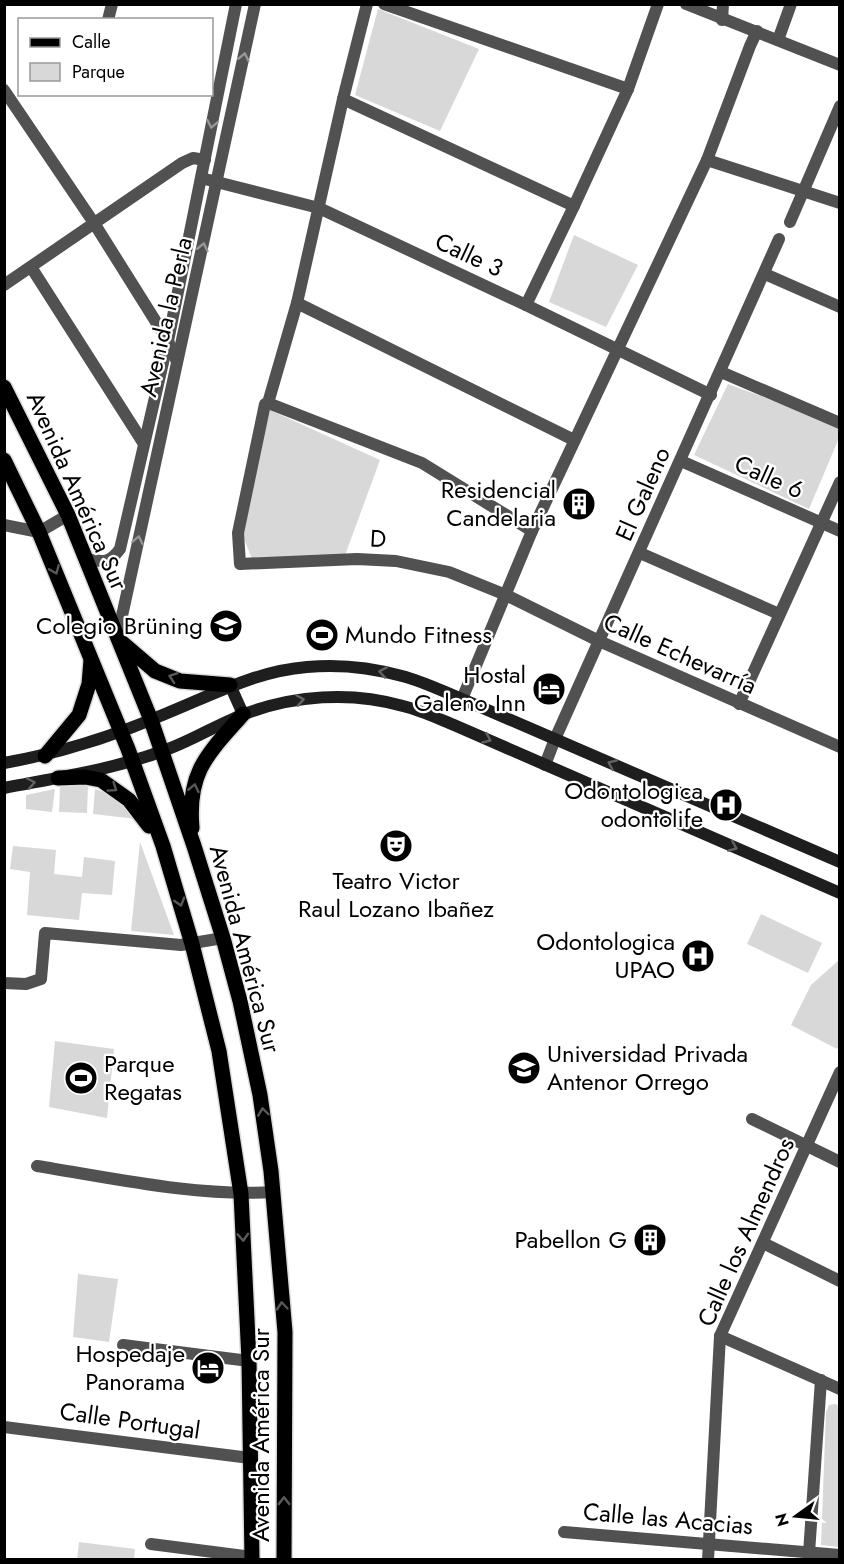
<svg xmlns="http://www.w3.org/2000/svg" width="844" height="1564" font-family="Jost,sans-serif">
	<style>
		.green { fill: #d8d8d8 }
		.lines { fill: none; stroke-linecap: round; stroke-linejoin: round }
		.primary-casing { stroke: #dbdbdb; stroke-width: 18 }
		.minor { stroke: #515151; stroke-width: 12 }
		.tertiary { stroke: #515151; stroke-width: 12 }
		.secondary { stroke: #1e1e1e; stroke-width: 12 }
		.primary { stroke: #000; stroke-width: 15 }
		.oneway { stroke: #979797 }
		.oneway2 { stroke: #595959 }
		.oneway3 { stroke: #626262 }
		.labels { text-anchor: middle; stroke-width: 4.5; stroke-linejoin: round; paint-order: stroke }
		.street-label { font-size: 24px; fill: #000; stroke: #fff }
		.poi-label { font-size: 24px; fill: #000; stroke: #fff; text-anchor: end }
	</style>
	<rect width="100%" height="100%" fill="#fff"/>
	<g class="green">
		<polygon points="378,9 479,49 440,131 355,95"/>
		<polygon points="574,235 638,265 606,327 549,302"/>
		<polygon points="728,384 839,425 839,438 809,509 694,455"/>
		<polygon points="270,410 380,460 344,558 252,559 243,536 244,526"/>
		<polygon points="60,785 88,786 87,813 59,812"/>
		<polygon points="55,789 52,812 26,809 26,795"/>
		<path d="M 95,789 C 113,795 123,804 137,819 L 93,814 Z"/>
		<polygon points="140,842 174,935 131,931"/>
		<polygon points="13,846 56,850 54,874 82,877 84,857 115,861 112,895 82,893 79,920 27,915 30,872 10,869"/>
		<polygon points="761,914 822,943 808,973 747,944"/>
		<polygon points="839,960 840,1044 837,1049 791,1025 811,985"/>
		<polygon points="55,1041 114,1049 107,1118 49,1107"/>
		<polygon points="78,1274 118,1279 109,1342 73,1337"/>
		<polygon points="835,1404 840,1406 839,1547 821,1545 826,1412 829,1405"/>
		<polygon points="79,1542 135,1549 134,1559 77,1559"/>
	</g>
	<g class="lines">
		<g class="primary-casing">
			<g id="primary">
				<polyline points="4,387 68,515 151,720 194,846 223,938 240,1001 260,1095 271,1171 285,1332 284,1560"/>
				<polyline points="4,460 39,532 128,749 163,846 192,944 219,1051 241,1194 249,1361 252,1560"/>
				<polyline points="120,641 155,671 180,681 230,685"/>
				<polyline points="45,756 79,715 89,684 91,660"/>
				<polyline points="58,778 85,777 101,780 129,800 149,826"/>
				<path d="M 192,828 C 187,771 208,754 243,714"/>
			</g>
		</g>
		<g class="minor">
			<polyline points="367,4 343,99 297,303 268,403 265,404 238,533 240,564 357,559 396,561 449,572 506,595 599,641 840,747"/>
			<polyline points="384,4 628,89"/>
			<polyline points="686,4 840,65"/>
			<polyline points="108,20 112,4"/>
			<polyline points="722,20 723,4"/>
			<polyline points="778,40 791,4"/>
			<polyline points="4,90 94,223 168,341 177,362"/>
			<polyline points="343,99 574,206"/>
			<polyline points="707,160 840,203"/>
			<polyline points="201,178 319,208 526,305 711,395"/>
			<polyline points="790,222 840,106"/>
			<polyline points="31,267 144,444"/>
			<polyline points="765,274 840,307"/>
			<polyline points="4,285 182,163 193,158 205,160"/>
			<polyline points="297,303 574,440"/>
			<polyline points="526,305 574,206 628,89 658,4"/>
			<polyline points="721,372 840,423"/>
			<polyline points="268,403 422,463 532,531"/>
			<polyline points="681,461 840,531"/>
			<polyline points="4,525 39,532 68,515"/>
			<polyline points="640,553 779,614"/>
			<polyline points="462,699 532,531 707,160 750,46 757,31"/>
			<polyline points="739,704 840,482"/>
			<polyline points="545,765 555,739 779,239"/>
			<polyline points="4,983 26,984 41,979 45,933 181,945 223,938"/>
			<polyline points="752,1119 840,1162"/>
			<path d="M 37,1166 C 112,1178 198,1197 273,1192"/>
			<polyline points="763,1243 840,1281"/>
			<polyline points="720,1336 840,1389"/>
			<polyline points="123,1345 249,1361"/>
			<polyline points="4,1427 250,1458"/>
			<polyline points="564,1532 840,1555"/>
			<polyline points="151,1544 252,1557"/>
			<polyline points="809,1553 821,1380"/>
			<polyline points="708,1560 720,1336 840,1072"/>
		</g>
		<g class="tertiary">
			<path d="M 86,559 C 103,562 109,564 120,549 L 168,341 L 236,4"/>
			<polyline points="117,639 255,4"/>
		</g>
		<g class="secondary">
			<polyline points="230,685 243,714"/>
			<path d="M 4,763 C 60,753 114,736 165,714 C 212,695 256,671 307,667 C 338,664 373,668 402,676 C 422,681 442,691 462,699 L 840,862"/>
			<path d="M 4,788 C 56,778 110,770 160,752 C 188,743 214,726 242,715 C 293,695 351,691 403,706 C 420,710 437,718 454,725 L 840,893"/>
		</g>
		<use href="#primary" class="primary"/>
	</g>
	<defs><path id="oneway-chevron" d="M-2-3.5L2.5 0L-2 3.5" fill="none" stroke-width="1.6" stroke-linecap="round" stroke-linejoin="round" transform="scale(1.5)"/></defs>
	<g class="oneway">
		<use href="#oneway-chevron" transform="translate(244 57) rotate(-78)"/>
		<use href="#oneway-chevron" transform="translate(212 124) rotate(101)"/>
		<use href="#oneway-chevron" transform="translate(203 247) rotate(-77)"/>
		<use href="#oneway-chevron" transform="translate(138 540) rotate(-78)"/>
	</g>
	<g class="oneway2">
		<use href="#oneway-chevron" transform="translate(55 570) rotate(67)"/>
		<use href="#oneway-chevron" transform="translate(173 677) rotate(-161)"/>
		<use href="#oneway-chevron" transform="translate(113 788) rotate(35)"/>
		<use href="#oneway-chevron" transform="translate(194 788) rotate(-78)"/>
		<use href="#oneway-chevron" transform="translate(180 902) rotate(73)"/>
		<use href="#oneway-chevron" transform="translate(263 1112) rotate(-98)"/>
		<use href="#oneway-chevron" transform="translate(243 1237) rotate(87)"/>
		<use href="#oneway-chevron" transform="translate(282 1306) rotate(-95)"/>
		<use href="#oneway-chevron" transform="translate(284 1501) rotate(-90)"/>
	</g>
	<g class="oneway3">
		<use href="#oneway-chevron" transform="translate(383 672) rotate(-170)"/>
		<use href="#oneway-chevron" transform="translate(300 700) rotate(-9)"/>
		<use href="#oneway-chevron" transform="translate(487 739) rotate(24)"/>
		<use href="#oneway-chevron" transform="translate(612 764) rotate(-157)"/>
		<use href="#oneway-chevron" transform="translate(31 783) rotate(-11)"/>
		<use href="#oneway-chevron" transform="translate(733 847) rotate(23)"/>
	</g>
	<defs>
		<g id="building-disc" transform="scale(1.725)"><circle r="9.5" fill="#000" stroke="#fff"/><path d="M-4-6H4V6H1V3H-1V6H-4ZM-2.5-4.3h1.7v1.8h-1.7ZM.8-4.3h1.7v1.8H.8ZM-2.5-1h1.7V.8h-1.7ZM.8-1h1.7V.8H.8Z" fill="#fff"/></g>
		<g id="school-disc" transform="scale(1.725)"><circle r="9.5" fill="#000" stroke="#fff"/><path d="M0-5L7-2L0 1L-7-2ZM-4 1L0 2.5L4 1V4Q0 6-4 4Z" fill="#fff"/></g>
		<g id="stadium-disc" transform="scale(1.725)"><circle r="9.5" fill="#000" stroke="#fff"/><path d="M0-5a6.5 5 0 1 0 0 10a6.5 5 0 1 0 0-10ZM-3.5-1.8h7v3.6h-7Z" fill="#fff"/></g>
		<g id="hotel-disc" transform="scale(1.725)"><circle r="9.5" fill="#000" stroke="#fff"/><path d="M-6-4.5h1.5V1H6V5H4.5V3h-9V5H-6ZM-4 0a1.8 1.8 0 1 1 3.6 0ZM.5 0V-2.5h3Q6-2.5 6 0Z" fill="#fff"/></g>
		<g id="hospital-disc" transform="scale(1.725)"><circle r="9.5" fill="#000" stroke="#fff"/><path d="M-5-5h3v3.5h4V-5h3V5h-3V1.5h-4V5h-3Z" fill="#fff"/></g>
		<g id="theatre-disc" transform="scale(1.725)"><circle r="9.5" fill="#000" stroke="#fff"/><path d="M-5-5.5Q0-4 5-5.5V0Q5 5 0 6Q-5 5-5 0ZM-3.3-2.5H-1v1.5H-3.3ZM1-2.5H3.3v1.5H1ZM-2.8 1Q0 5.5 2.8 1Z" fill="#fff"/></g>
		<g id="university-disc" transform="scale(1.725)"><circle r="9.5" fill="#000" stroke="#fff"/><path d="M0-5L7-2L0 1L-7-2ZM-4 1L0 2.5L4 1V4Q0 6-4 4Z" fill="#fff"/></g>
	</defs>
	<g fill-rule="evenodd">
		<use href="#building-disc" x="579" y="504"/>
		<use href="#school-disc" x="226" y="626"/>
		<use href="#stadium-disc" x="322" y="635"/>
		<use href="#hotel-disc" x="549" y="689"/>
		<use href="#hospital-disc" x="726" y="805"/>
		<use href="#theatre-disc" x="396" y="846"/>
		<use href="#hospital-disc" x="698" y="956"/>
		<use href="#university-disc" x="524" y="1068"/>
		<use href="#stadium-disc" x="81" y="1078"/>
		<use href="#building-disc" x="650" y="1240"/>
		<use href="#hotel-disc" x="208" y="1368"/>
	</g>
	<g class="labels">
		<g class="street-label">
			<text transform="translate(469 255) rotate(25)" y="8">Calle 3</text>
			<text transform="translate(166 317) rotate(-77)" y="8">Avenida la Perla</text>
			<text transform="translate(769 477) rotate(24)" y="8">Calle 6</text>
			<text transform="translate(77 491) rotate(66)" y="8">Avenida América Sur</text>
			<text transform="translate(643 494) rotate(-66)" y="8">El Galeno</text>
			<text transform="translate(378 539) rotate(3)" y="8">D</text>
			<text transform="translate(680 654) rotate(24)" y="8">Calle Echevarría</text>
			<text transform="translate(245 949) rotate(75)" y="8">Avenida América Sur</text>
			<text transform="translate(746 1232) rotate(-66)" y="8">Calle los Almendros</text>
			<text transform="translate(130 1421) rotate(8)" y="8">Calle Portugal</text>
			<text transform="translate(261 1435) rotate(-90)" y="8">Avenida América Sur</text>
			<text transform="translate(668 1519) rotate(5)" y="8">Calle las Acacias</text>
		</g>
		<g class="poi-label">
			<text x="556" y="498">Residencial<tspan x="556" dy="28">Candelaria</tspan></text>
			<text x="203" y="634">Colegio Brüning</text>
			<text x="345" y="643" text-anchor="start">Mundo Fitness</text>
			<text x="526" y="683">Hostal<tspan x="526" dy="28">Galeno Inn</tspan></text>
			<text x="703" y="799">Odontologica<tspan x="703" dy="28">odontolife</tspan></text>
			<text x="396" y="889" text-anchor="middle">Teatro Victor<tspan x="396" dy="28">Raul Lozano Ibañez</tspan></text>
			<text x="675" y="950">Odontologica<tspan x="675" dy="28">UPAO</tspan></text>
			<text x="547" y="1062" text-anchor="start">Universidad Privada<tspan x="547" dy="28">Antenor Orrego</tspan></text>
			<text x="104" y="1072" text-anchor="start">Parque<tspan x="104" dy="28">Regatas</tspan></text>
			<text x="627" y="1248">Pabellon G</text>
			<text x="185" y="1362">Hospedaje<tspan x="185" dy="28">Panorama</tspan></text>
		</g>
	</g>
	<rect width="844" height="1564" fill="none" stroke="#000000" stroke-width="12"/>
	<rect x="18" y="18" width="195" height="78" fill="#ffffff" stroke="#999999" stroke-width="1.5"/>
	<rect x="30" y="38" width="30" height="9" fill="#000000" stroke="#999999" stroke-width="1.5"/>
	<text x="72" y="48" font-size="18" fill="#000000">Calle</text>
	<rect x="30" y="63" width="30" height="18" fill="#d8d8d8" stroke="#999999" stroke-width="1.5"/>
	<text x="72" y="78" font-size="18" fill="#000000">Parque</text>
	<g transform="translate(796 1516) rotate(255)" stroke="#ffffff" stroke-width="4.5" paint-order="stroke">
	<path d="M0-4.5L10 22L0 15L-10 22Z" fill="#000000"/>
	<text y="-9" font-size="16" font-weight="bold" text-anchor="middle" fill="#000000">N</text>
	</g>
</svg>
